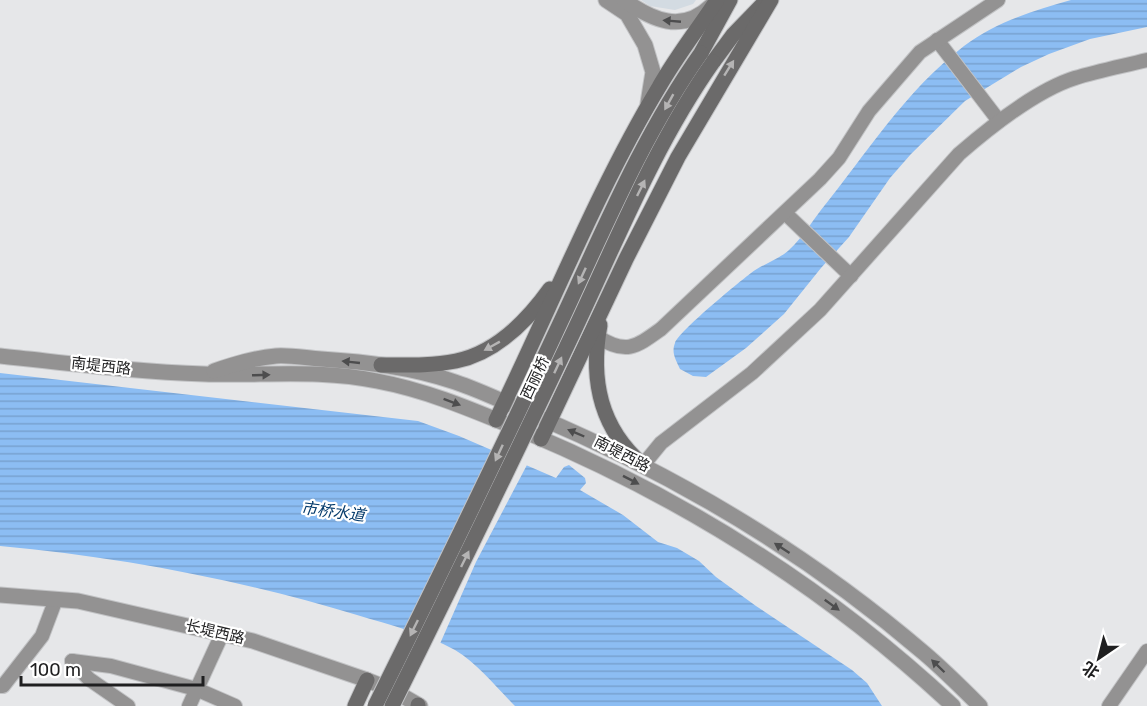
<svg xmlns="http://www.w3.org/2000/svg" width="1147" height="706" font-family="Rubik,'Noto Sans SC',sans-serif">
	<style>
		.built { fill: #d3dbe2 }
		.water { fill: url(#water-rules) }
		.pier { fill: #e6e7e9 }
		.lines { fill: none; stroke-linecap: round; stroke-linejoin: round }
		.minor-casing { stroke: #c2c3c5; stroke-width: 16 }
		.tertiary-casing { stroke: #c2c3c5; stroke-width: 17 }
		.secondary-casing { stroke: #c2c3c5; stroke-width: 17 }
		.minor { stroke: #939292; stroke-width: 14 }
		.tertiary { stroke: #939292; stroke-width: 15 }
		.secondary { stroke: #6b6a6a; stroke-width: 15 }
		.secondary-bridge-casing { stroke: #c2c3c5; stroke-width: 17; stroke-linecap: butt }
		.secondary-bridge { stroke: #6b6a6a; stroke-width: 15 }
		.oneway { fill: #4d4d4e }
		.oneway2 { fill: #b5b4b4 }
		.labels { text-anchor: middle; stroke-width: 4.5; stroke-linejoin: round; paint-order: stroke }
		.street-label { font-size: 15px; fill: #1f1f20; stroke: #fff }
		.water-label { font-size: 16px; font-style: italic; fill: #053b6c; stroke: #fff }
	</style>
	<defs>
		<pattern id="water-rules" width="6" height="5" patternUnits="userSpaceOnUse" patternTransform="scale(1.5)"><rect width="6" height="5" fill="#8cbdf3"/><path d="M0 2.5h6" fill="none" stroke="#78a2d0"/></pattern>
	</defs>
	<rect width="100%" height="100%" fill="#e6e7e9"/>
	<polygon class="built" points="641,0 696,0 693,4 675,10 650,6"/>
	<g class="water">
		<path d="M 1071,0 L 1147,0 L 1147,27 L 1090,39 L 1049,54 L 1021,67 L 965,101 L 911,154 L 890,178 L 849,237 L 821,268 L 784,314 L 746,348 L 706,377 L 693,376 L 680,369 C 676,360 671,353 675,343 C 678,332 739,282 751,273 C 763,264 780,259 790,249 C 802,238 811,223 821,210 C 867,153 905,91 964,46 C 996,22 1033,11 1071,0 Z"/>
		<path d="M 0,373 L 418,421 L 459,436 L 556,478 L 564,467 L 569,465 L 585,478 L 586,483 L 580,490 L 623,515 L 658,542 L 677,548 L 699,561 L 716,577 L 756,606 L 852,670 L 867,683 L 882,706 L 515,706 C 496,687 478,664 455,650 C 424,633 390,625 357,615 C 241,580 121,557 0,546 Z"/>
	</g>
	<polygon class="pier" points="497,449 528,463 476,562 439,646 405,633"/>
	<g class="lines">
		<g class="minor-casing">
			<g id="minor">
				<polyline points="937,40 999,121"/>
				<polyline points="785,213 851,276"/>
				<path d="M 598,337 C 626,355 636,347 661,329 L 820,179 L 839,158 L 869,111 L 920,52 L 998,0"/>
				<path d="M 643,465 L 661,443 L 752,373 L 820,310 L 959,154 C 989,128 1037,90 1075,78 C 1098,71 1123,66 1147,60"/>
				<polyline points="72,661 111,666 196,689 235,706"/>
				<polyline points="72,661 89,679 128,706"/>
				<polyline points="0,686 3,686 42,636 56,599"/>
				<polyline points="189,706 222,634"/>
				<polyline points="1109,706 1147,651"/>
			</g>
		</g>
		<g class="tertiary-casing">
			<g id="tertiary">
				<polyline points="606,0 627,14 645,45 653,72 648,103"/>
				<path d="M 624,0 C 652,20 682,34 711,6"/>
				<path d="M 0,356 C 68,363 136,372 204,374 C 262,376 321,369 377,381 C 430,391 477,412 526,432 C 683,498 829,590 953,706"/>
				<path d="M 214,371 C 235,364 254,358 276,356 C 290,355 306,358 321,359 C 366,362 412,367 455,382 C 482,391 508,404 534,415 C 674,474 808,554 924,653 C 944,670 962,688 980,706"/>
				<polyline points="0,595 78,601 253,641 367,680 394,691 420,706"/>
			</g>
		</g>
		<g class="secondary-casing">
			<g id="secondary">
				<polyline points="701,53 730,0"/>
				<polyline points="713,62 733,35 762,5"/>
				<path d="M 600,325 C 590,380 600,428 643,465"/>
				<path d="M 381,365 C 406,365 431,366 456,361 C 496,353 527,321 550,289"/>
				<path d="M 496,420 C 550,310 596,192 659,87 C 676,57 698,29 717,0"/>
				<polyline points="541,439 626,259 678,157 771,0"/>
				<polyline points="355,706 367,680"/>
				<polyline points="418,706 418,705"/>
			</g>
		</g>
		<use href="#minor" class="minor"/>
		<use href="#tertiary" class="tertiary"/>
		<use href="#secondary" class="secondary"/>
		<g class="secondary-bridge-casing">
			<g id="secondary-bridge">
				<path d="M 375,706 C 436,583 497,459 555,334 C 600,239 640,139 701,53"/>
				<path d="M 392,706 C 454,581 515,456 574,331 C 617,240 655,144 713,62"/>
			</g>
		</g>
		<use href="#secondary-bridge" class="secondary-bridge"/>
	</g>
	<defs><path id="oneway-solid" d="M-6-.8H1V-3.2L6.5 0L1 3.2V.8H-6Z" transform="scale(1.5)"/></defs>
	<g class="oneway">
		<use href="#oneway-solid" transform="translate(672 21) rotate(-175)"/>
		<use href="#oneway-solid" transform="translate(351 362) rotate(-174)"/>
		<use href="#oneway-solid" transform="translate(261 375) rotate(-2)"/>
		<use href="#oneway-solid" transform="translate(452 402) rotate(21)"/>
		<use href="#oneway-solid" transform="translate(576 433) rotate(-157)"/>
		<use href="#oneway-solid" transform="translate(631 480) rotate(27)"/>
		<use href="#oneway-solid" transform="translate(782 548) rotate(-147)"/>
		<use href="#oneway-solid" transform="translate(832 605) rotate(36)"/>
		<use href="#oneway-solid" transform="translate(938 666) rotate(-136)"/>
	</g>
	<g class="oneway2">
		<use href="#oneway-solid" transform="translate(729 68) rotate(-58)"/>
		<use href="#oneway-solid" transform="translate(669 102) rotate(119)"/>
		<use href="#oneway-solid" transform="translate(641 188) rotate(-64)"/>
		<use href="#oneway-solid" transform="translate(582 276) rotate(115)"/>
		<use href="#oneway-solid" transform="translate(492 346) rotate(151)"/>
		<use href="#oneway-solid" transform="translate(558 365) rotate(-65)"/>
		<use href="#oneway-solid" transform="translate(499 453) rotate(115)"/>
		<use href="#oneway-solid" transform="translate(465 559) rotate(-64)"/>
		<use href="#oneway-solid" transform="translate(414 628) rotate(116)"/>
	</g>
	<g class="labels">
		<g class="street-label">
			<text transform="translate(101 366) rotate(6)" y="5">南堤西路</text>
			<text transform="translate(535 378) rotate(-65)" y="5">西丽桥</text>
			<text transform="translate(622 454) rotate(27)" y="5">南堤西路</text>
			<text transform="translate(215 632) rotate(13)" y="5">长堤西路</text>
		</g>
		<g class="water-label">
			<text transform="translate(333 511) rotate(7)" y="6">市桥水道</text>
		</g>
	</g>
	<g transform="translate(1099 658) rotate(215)" stroke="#ffffff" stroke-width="4.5" paint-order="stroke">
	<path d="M0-4.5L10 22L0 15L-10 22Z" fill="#1f1f20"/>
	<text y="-9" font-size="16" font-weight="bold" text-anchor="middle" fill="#1f1f20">北</text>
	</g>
	<path d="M21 676v9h182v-9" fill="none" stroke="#1f1f20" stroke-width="3"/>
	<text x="30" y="676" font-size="18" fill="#1f1f20" stroke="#ffffff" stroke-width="4.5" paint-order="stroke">100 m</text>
</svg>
